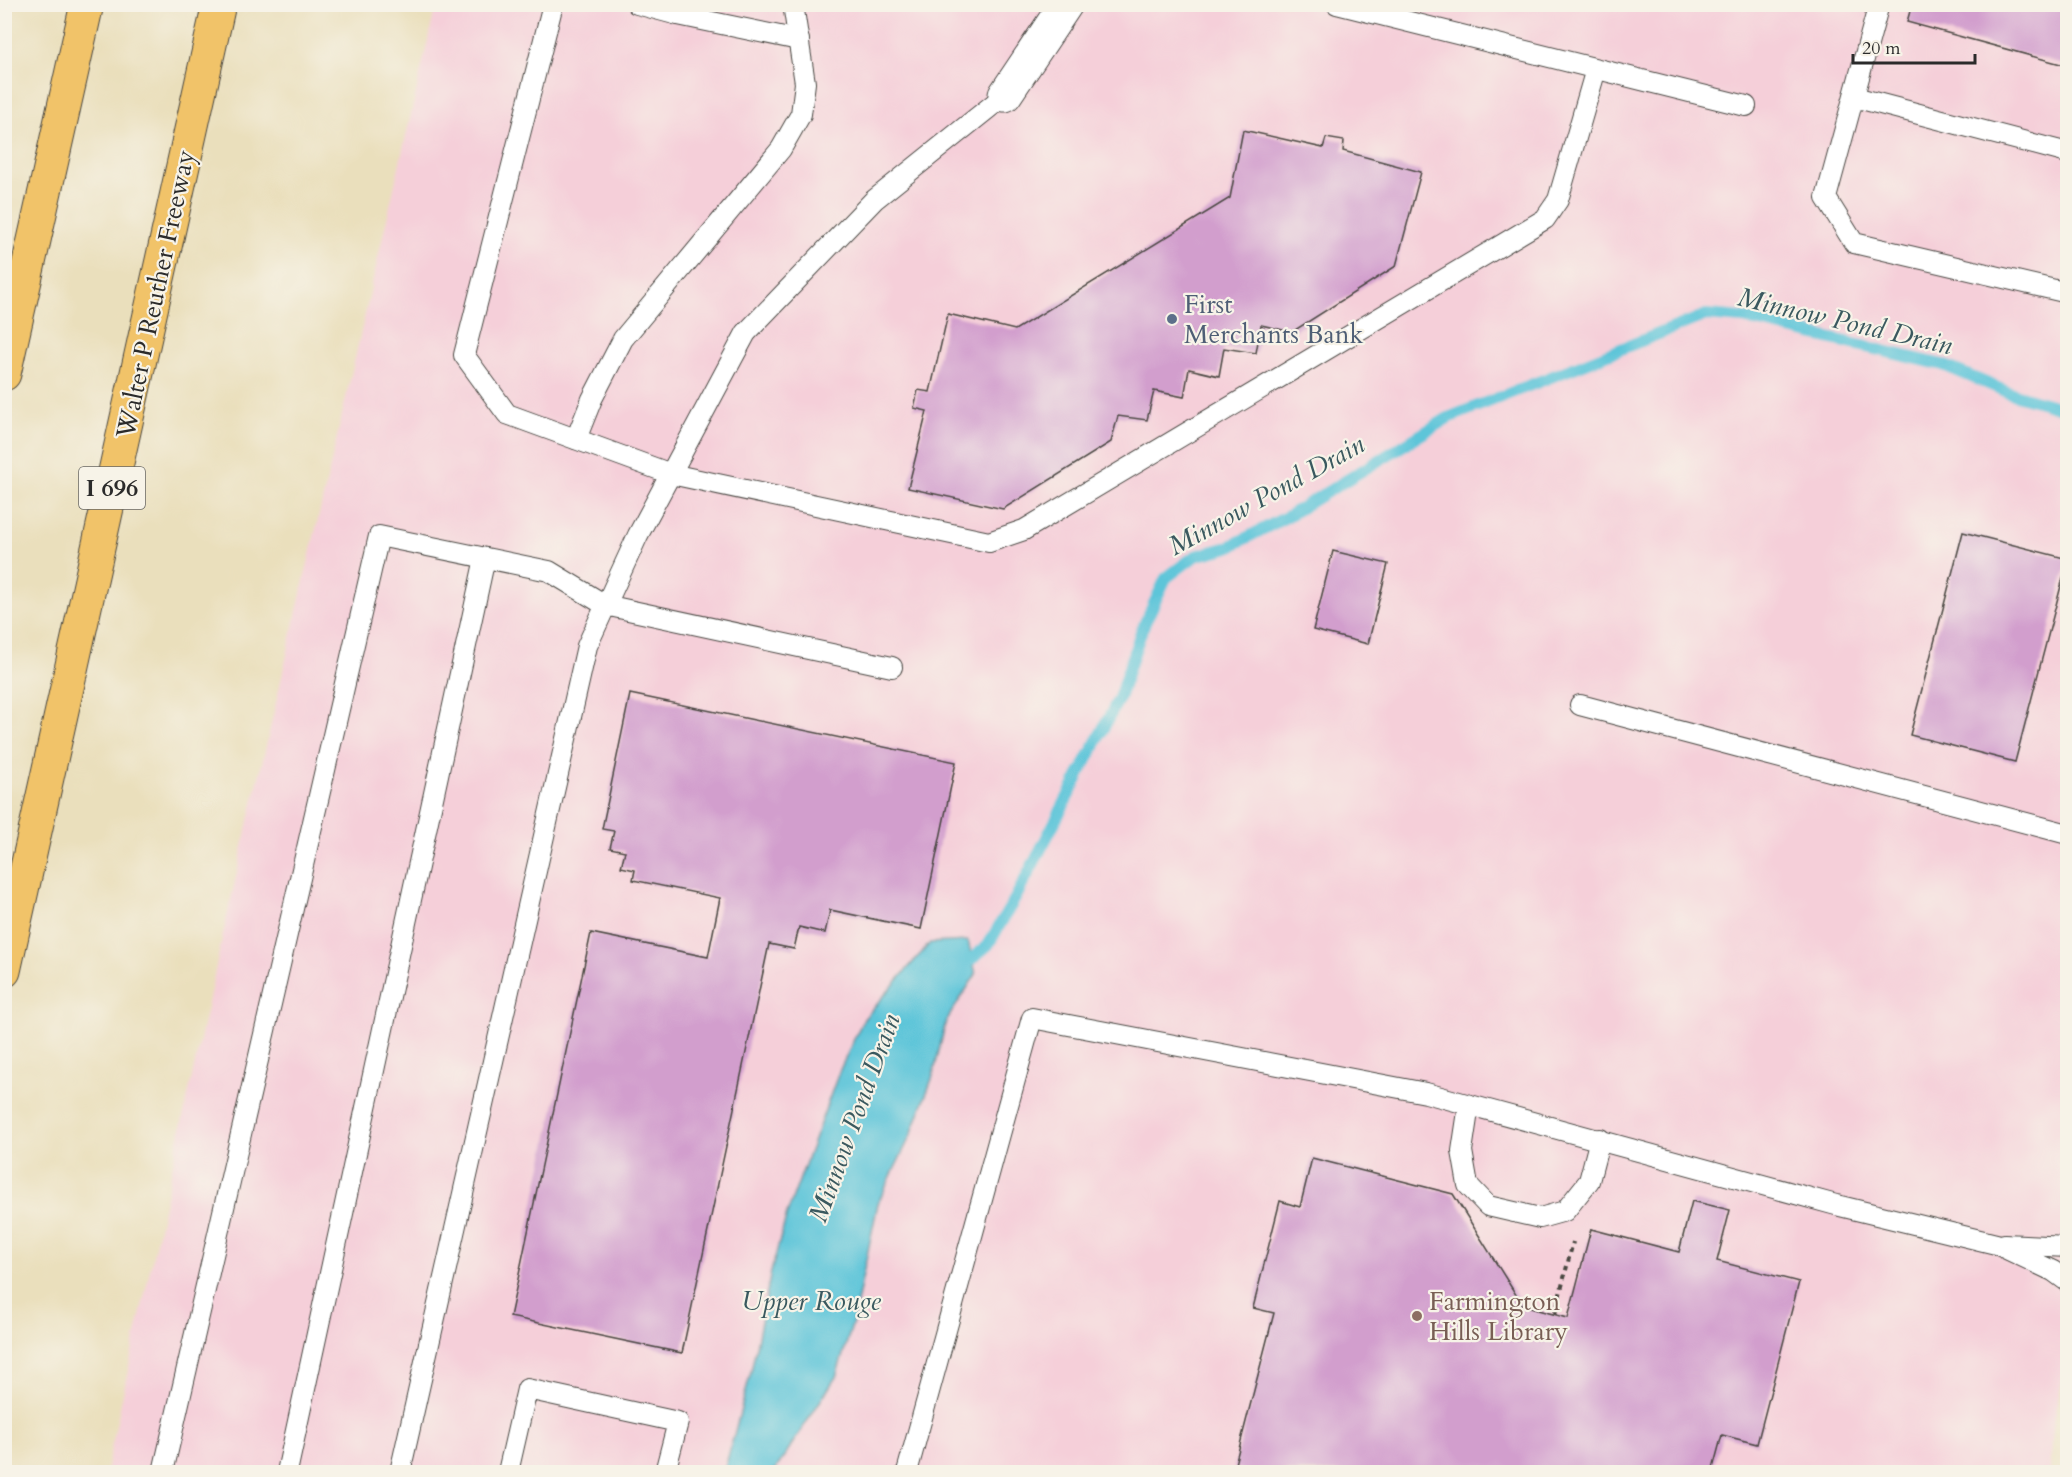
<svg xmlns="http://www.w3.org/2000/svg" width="2072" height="1477" font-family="Cardo,serif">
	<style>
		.built { fill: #f5cfd9 }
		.water { fill: #5dc5d9; stroke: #447882; stroke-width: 1.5 }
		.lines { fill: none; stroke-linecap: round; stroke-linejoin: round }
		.stream { stroke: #5dc5d9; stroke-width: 12 }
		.building { fill: #d29ecd }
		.service-casing { stroke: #484641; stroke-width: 22 }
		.minor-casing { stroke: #484641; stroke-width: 35 }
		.motorway-casing { stroke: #484641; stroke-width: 35 }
		.path { stroke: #484641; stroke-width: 4; stroke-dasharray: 4.5 4.5; stroke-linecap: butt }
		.service { stroke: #fff; stroke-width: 20 }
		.minor { stroke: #fff; stroke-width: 33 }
		.motorway { stroke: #f1c369; stroke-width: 33 }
		.service-dot { fill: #5c6f8a; stroke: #f7f3e8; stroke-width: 2 }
		.education-dot { fill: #8d6e63; stroke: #f7f3e8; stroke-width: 2 }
		.labels { text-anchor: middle; stroke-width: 4.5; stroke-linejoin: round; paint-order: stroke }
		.shield { fill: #f7f3e8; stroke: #686764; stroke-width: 1.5 }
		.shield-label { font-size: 24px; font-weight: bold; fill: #2b2b2b }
		.street-label { font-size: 26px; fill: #2b2b2b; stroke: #f7f3e8 }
		.service-label { font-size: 26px; fill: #4e5e75; stroke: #f7f3e8; text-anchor: start }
		.education-label { font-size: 26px; fill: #785e54; stroke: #f7f3e8; text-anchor: start }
		.water-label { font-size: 27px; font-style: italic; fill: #3a595f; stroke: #f7f3e8 }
	</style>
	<rect width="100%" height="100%" fill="#f7f3e8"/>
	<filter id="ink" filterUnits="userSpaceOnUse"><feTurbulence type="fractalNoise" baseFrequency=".0167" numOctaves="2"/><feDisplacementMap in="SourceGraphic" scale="12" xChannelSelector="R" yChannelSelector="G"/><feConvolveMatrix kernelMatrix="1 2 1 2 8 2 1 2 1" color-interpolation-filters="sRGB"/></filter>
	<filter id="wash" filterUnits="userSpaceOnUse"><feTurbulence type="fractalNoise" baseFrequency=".008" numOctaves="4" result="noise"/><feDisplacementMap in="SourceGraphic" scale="24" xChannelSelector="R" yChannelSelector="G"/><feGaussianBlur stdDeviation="1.35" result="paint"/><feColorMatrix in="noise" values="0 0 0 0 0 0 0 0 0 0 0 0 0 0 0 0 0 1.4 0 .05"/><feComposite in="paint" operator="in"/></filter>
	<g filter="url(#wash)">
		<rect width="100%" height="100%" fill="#eadfbc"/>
		<polygon class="built" points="436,5 2067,5 2068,1357 2054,1417 2050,1472 106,1472 227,916"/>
		<polygon class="water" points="968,941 976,974 946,1021 933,1076 911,1135 878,1203 853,1322 836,1377 774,1472 724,1472 751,1372 771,1272 787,1214 839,1072 863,1020 930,943"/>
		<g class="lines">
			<polyline class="stream" points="960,969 988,945 1016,897 1119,698 1142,629 1166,578 1195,556 1229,547 1288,516 1448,418 1706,315 1743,318 1943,365 2010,393 2068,410"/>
		</g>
		<g id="blocks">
			<g class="building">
				<polygon points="1912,4 2068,4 2068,66 1907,22"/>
				<polygon points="1243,130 1323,148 1326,138 1344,141 1343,151 1421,172 1396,266 1292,332 1261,325 1256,353 1224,348 1219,376 1189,369 1184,397 1154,391 1147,420 1118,416 1111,442 1003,509 908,488 927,411 914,408 918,390 930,392 948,314 1015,330 1230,198"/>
				<polygon points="1963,532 2068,559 2015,762 1910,735"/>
				<polygon points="1333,551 1388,564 1368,644 1313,630"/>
				<polygon points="630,694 956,762 921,929 830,910 825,933 799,927 794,949 769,944 682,1353 510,1317 591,933 708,957 720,898 633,880 635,870 621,867 625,851 610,848 614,831 602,829"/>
				<polygon points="1312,1158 1453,1194 1523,1306 1568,1318 1591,1229 1679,1252 1692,1201 1730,1210 1717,1261 1799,1282 1757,1444 1722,1435 1712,1472 1253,1472 1234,1468 1274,1313 1253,1308 1280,1201 1300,1207"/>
			</g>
		</g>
	</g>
	<g filter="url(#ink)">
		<use href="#blocks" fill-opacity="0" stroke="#484641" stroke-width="1.5"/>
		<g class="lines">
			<g class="service-casing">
				<g id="service">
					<polyline points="553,4 464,355 507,414 671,474 989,542 1024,530 1545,219 1558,200 1596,69"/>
					<polyline points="637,4 678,15"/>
					<polyline points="680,4 678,15 799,40"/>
					<polyline points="1337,4 1746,106"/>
					<polyline points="1879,4 1826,198 1854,243 2068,293"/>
					<polyline points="1854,97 2068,153"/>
					<polyline points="576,439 592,399 623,339 781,149 801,114 805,83 793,4"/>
					<polyline points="1580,705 2068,834"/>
					<polyline points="1469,1105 1462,1151 1468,1185 1488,1206 1540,1218 1565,1211 1589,1181 1600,1139"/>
					<polyline points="2004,1244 2068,1247"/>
					<polyline points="163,1472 379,536 549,571 605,605 892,667"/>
					<polyline points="287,1472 485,558"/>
					<polyline points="400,1472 587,646 638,535 746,333 874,200 1005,95"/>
					<polyline points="508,1472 527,1389 678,1422 665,1472"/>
					<polyline points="907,1472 1032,1018 1426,1093 1836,1205 1996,1244 2053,1271 2068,1282"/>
				</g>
			</g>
			<g class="minor-casing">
				<polyline id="minor" points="1005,95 1066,4"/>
			</g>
			<g class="motorway-casing">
				<g id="motorway">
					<polyline points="4,374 87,4"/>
					<polyline points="4,971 219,4"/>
				</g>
			</g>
			<polyline class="path" points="1555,1314 1573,1242"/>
			<use href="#service" class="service"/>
			<use href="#minor" class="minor"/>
			<use href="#motorway" class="motorway"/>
		</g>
	</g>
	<circle class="service-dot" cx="1172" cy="319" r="6"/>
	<circle class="education-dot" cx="1417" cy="1316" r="6"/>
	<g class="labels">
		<rect class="shield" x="79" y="467" width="66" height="42" rx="4.5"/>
		<g class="shield-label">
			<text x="112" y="496">I 696</text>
		</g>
		<g class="street-label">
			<text transform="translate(155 294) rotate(-78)" y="9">Walter P Reuther Freeway</text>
		</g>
		<g class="service-label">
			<text x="1184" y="313">First<tspan x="1184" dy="30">Merchants Bank</tspan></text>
		</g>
		<g class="education-label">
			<text x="1429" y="1310">Farmington<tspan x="1429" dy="30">Hills Library</tspan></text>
		</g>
		<g class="water-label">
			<text transform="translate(1845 321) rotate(13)" y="9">Minnow Pond Drain</text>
			<text transform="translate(1266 495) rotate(-29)" y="9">Minnow Pond Drain</text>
			<text transform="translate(854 1118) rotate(-70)" y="9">Minnow Pond Drain</text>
			<text x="811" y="1310">Upper Rouge</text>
		</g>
	</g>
	<rect width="2072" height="1477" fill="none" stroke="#f7f3e8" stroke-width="24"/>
	<path d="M1853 54v9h122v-9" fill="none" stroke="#2b2b2b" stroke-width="3"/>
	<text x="1862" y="54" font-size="18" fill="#2b2b2b" stroke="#f7f3e8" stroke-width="4.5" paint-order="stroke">20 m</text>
</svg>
